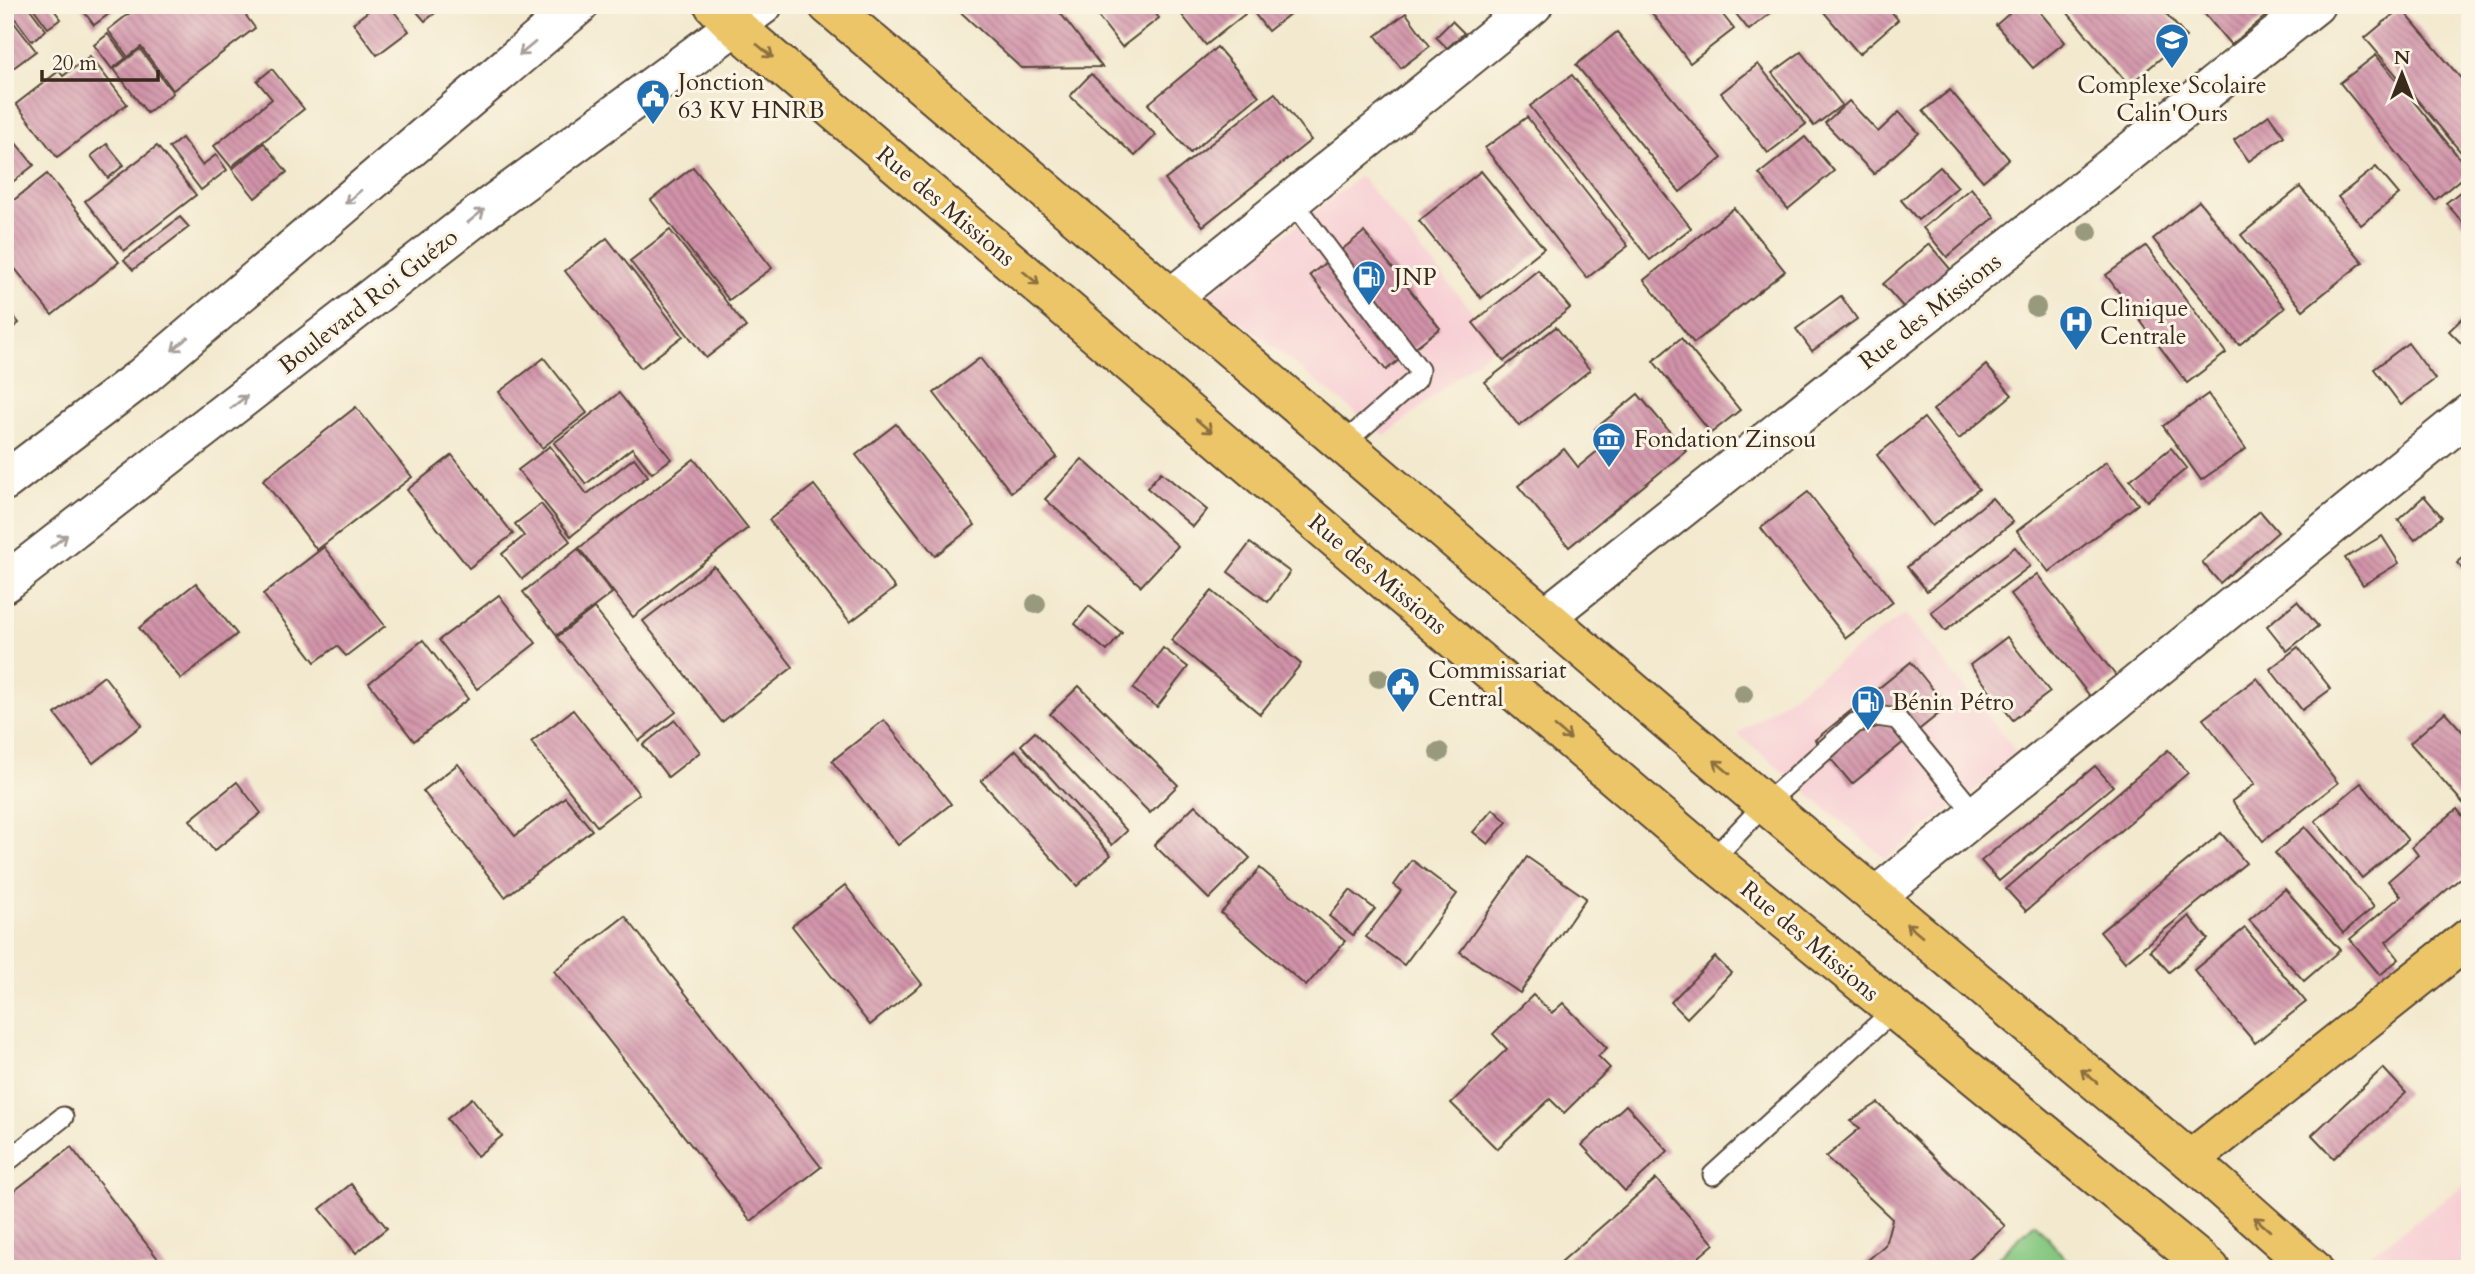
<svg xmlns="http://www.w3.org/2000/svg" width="2475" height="1274" font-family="Cardo,serif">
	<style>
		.built { fill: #f7cfd4 }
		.garden { fill: #85c780; stroke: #60784f; stroke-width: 2 }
		.building { fill: url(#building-back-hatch) }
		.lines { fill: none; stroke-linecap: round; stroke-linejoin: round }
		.service-casing { stroke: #564738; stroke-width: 23 }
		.minor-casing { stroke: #564738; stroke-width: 42 }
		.primary-casing { stroke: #564738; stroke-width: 42 }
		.trunk-casing { stroke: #564738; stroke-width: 42 }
		.service { stroke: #fff; stroke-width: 19 }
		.minor { stroke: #fff; stroke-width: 38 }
		.primary { stroke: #edc569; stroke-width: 38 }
		.trunk { stroke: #edc569; stroke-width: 38 }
		.tree { fill: #999a7d }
		.oneway { stroke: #a79f9a }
		.oneway2 { stroke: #8b7040 }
		.labels { text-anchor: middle; stroke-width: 6; stroke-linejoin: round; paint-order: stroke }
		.poi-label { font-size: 24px; fill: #3b2a1e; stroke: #fcf5e5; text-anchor: start }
		.street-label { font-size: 24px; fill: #3b2a1e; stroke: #fcf5e5 }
	</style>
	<defs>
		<pattern id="building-back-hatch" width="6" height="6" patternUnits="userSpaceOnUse" patternTransform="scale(1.75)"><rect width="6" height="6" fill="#d193a9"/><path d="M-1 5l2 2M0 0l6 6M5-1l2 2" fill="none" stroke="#ab7889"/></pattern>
	</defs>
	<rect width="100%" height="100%" fill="#fcf5e5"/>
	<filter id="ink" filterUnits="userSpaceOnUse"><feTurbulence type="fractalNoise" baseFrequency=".0143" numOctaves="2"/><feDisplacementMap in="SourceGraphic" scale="14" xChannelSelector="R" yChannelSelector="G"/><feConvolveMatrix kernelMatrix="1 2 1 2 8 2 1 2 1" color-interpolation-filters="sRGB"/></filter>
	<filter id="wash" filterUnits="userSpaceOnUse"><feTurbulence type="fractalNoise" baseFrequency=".00686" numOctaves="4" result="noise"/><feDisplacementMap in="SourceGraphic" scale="28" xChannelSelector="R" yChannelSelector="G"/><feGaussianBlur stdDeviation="1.57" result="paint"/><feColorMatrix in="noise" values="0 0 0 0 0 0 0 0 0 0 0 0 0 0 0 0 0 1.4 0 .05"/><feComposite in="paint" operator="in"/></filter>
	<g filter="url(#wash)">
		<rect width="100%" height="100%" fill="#f2e9ce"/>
		<g class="built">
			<polygon points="1360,176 1498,343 1385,436 1207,295"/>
			<polygon points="1905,614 2019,755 1886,859 1738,734"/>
			<polygon points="2470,1180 2470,1269 2369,1269 2361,1262"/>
		</g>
		<polygon class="garden" points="2035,1223 2074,1269 1986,1269"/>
		<g id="blocks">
			<g class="building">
				<polygon points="5,5 27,5 46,30 32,41"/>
				<polygon points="31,5 50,5 61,19 48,28"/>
				<polygon points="79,5 121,5 94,25"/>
				<polygon points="140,5 238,5 255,28 173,90 141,47 128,57 108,30"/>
				<polygon points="376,5 389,5 409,31 377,55 353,23"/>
				<polygon points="411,5 445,5 425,21"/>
				<polygon points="953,5 1054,5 1102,67 1021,68"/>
				<polygon points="1089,5 1149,5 1159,18 1122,47"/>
				<polygon points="1174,5 1238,5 1245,14 1206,45"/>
				<polygon points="1248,5 1301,5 1268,31"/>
				<polygon points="1646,5 1715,5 1734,29 1690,63"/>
				<polygon points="1729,5 1781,5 1749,30"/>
				<polygon points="1818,5 1886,5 1898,20 1859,54"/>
				<polygon points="2019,5 2034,5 2065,42 2033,68 1996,25"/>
				<polygon points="2061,5 2159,5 2186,37 2129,85"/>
				<polygon points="2197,5 2279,5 2231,45"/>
				<polygon points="2401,8 2470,89 2470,163 2365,38"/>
				<polygon points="5,11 36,51 5,74"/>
				<polygon points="1406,13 1430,46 1401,68 1376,36"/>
				<polygon points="1452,21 1464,33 1447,48 1436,37"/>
				<polygon points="1617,32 1722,158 1680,192 1576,65"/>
				<polygon points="108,34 126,58 112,69 94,45"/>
				<polygon points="1217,47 1259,96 1190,153 1148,104"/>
				<polygon points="140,49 173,93 147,113 114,69"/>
				<polygon points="1801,52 1842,105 1814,126 1772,73"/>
				<polygon points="2376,55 2470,171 2435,200 2340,83"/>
				<polygon points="90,56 127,104 57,157 16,104 59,71 63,76"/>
				<polygon points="1758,64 1806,124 1768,153 1721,93"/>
				<polygon points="272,69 304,109 231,167 214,146 272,99 257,81"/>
				<polygon points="1091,74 1156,135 1135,156 1070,96"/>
				<polygon points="1572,75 1691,228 1650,260 1530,106"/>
				<polygon points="1950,90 2009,159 1983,181 1923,111"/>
				<polygon points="1275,93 1311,140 1203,226 1165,180"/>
				<polygon points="1849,101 1878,132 1899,112 1919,133 1874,174 1825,123"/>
				<polygon points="2269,115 2284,136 2249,161 2234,140"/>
				<polygon points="1527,117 1628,246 1587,278 1485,148"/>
				<polygon points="5,130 34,165 5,188"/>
				<polygon points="1805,137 1834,171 1788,209 1759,174"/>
				<polygon points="182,138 202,165 216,155 227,170 201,190 169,148"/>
				<polygon points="264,143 287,172 255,198 232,169"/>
				<polygon points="107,144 124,165 108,178 91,156"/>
				<polygon points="157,146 196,195 124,251 85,201"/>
				<polygon points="693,167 772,268 729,300 651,200"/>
				<polygon points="1940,167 1958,187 1918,220 1901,200"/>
				<polygon points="2376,167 2399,194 2361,225 2338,197"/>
				<polygon points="1481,171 1544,248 1481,298 1419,221"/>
				<polygon points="47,174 119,262 52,315 5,256 5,207"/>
				<polygon points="2470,184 2470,231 2446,203"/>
				<polygon points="2300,187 2363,262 2303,310 2241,235"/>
				<polygon points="1971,188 1995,217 1947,257 1923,228"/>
				<polygon points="2199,201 2285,308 2239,345 2153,239"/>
				<polygon points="1734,208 1785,271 1694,343 1644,280"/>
				<polygon points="180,217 189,227 133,270 124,260"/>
				<polygon points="670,230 746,327 706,358 630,261"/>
				<polygon points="1364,232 1440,328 1386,370 1310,275"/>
				<polygon points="607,238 683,336 641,368 565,271"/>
				<polygon points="1929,244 1951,270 1905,309 1883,284"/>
				<polygon points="2146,246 2226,353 2187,383 2106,275"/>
				<polygon points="1538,270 1570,308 1504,361 1473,323"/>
				<polygon points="1841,296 1857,319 1812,351 1796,329"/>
				<polygon points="5,305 19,323 5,334"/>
				<polygon points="2468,313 2470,314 2470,352 2449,331"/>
				<polygon points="1556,327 1590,370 1519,426 1485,382"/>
				<polygon points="1681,338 1740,410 1711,433 1653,361"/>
				<polygon points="2408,343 2435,379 2401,405 2374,369"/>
				<polygon points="544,358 587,413 542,448 499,392"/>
				<polygon points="980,358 1057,457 1011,492 934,393"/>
				<polygon points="1986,365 2012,395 1959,439 1933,410"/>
				<polygon points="619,393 671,459 652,473 632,448 586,484 554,443"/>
				<polygon points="1638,394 1686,451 1569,547 1518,486 1564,449 1578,467 1606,444 1595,429"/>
				<polygon points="2208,394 2246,449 2201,480 2163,426"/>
				<polygon points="356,407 412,477 317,550 263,480"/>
				<polygon points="1924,418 1979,489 1932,526 1877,455"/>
				<polygon points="896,424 975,525 935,556 856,455"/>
				<polygon points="550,446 587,494 634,458 648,476 571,536 518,470"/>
				<polygon points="2171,448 2187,468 2147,501 2130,480"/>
				<polygon points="452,455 513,534 469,568 407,490"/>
				<polygon points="694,459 748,528 633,617 579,548"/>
				<polygon points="1082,459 1178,546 1141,586 1045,499"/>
				<polygon points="2106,462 2138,504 2049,572 2017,531"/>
				<polygon points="1161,472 1207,510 1193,527 1147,488"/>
				<polygon points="814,485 895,588 850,622 769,520"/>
				<polygon points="1808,492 1893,602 1846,638 1761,528"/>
				<polygon points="2424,496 2442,517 2415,540 2398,520"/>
				<polygon points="1992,498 2013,522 1927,591 1907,567"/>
				<polygon points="541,504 570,541 522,579 502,554 524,536 515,524"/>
				<polygon points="2260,511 2278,532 2220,583 2202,562"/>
				<polygon points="2382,536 2399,563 2363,585 2345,558"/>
				<polygon points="1250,543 1290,572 1268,602 1228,572"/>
				<polygon points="324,547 385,626 346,656 337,646 315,662 263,594"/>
				<polygon points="2015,547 2030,566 1945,631 1931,612"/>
				<polygon points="578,549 612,593 557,635 523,592"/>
				<polygon points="2470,552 2470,577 2457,563"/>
				<polygon points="714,566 793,667 722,722 643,621"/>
				<polygon points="2037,574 2116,676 2090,696 2010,594"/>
				<polygon points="196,583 237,634 181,679 139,628"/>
				<polygon points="1212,591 1301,664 1260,714 1171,640"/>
				<polygon points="499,595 536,643 477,689 439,640"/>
				<polygon points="2297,601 2318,626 2287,651 2267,626"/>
				<polygon points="1089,606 1122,633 1107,651 1075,624"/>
				<polygon points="594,608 676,712 639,741 557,637"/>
				<polygon points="2007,637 2050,692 2013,720 1970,665"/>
				<polygon points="423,640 468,699 414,741 369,683"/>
				<polygon points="2298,647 2331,689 2302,710 2270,669"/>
				<polygon points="1163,648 1188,667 1157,707 1133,689"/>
				<polygon points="1911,662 1947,707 1852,784 1815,740"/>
				<polygon points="104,676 142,725 93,763 55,714"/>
				<polygon points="2257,678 2338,783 2263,841 2232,801 2255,784 2203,719"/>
				<polygon points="1079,686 1178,785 1150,813 1050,714"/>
				<polygon points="573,710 639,794 597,826 531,742"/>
				<polygon points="2445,712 2470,740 2470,811 2410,743"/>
				<polygon points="675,720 700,752 668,777 643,745"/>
				<polygon points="884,720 951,804 898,845 832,761"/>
				<polygon points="1035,732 1127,831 1112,845 1021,745"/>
				<polygon points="1016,750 1111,855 1077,886 981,781"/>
				<polygon points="2168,750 2188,773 2026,911 2006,889"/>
				<polygon points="458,764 515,836 565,797 592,830 505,897 423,791"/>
				<polygon points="2095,766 2113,786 1999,881 1981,861"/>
				<polygon points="237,782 261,813 214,851 190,820"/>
				<polygon points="2361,783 2408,840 2362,878 2315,821"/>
				<polygon points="1195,805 1250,858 1209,899 1154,845"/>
				<polygon points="1493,809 1507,822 1488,844 1473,832"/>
				<polygon points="2457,809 2470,825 2470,870 2386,942 2399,959 2380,975 2350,939 2401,896 2388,881 2418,855 2412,847"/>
				<polygon points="2305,827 2374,907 2343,933 2275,853"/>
				<polygon points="2221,833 2246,863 2125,962 2100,932"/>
				<polygon points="1527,857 1586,898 1520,993 1460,952"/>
				<polygon points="1412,860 1457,894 1404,965 1366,937 1401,891 1394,885"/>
				<polygon points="1260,868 1345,941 1306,986 1221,913"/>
				<polygon points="845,885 922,984 870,1025 792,926"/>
				<polygon points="2285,889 2340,950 2304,981 2249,920"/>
				<polygon points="1350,890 1375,909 1353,935 1329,916"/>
				<polygon points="625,916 821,1167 751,1221 554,971"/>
				<polygon points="2189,916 2208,939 2169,972 2150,950"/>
				<polygon points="2245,928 2306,1002 2255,1043 2194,970"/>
				<polygon points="1715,957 1731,973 1687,1018 1671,1002"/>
				<polygon points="1533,995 1552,1013 1563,1003 1607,1048 1598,1056 1610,1068 1564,1113 1550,1099 1497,1149 1451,1103 1507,1049 1493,1034"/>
				<polygon points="2383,1068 2406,1093 2334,1158 2312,1135"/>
				<polygon points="472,1098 502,1136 477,1156 447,1119"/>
				<polygon points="1878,1103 2005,1226 1958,1269 1858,1269 1885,1245 1892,1219 1826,1157 1860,1128 1850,1121"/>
				<polygon points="1626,1105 1668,1151 1625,1191 1582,1145"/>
				<polygon points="71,1147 166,1269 5,1269 5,1198"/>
				<polygon points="1656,1179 1714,1244 1685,1269 1553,1269"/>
				<polygon points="351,1184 387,1228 356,1253 320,1209"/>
			</g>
		</g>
	</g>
	<g filter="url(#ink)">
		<use href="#blocks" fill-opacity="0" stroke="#564738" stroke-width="2"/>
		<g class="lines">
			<g class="service-casing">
				<g id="service">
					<polyline points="1291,200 1419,370 1417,379 1343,444"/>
					<polyline points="1712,860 1765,804 1855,723 1877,716 1897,719 1976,815"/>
					<polyline points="5,1163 63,1117"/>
					<polyline points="1713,1175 1893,1011"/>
				</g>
			</g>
			<g class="minor-casing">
				<g id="minor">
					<polyline points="1172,297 1533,5"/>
					<polyline points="5,481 143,376 579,5"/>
					<polyline points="5,583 482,212 763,5"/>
					<polyline points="1545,617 2315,5"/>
					<polyline points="1875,897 2470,413"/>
				</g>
			</g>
			<g class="primary-casing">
				<polyline id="primary" points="2190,1160 2470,937"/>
			</g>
			<g class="trunk-casing">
				<g id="trunk">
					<polyline points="714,5 736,27 1712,860 2210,1269"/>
					<polyline points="828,5 1765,804 2190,1160 2313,1269"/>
				</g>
			</g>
			<use href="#service" class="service"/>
			<use href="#minor" class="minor"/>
			<use href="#primary" class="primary"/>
			<use href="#trunk" class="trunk"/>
		</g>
		<g class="tree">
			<circle cx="2088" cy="232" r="10"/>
			<circle cx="2036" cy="307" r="10"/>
			<circle cx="1036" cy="604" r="10"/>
			<circle cx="1379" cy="678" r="10"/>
			<circle cx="1743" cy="694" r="10"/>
			<circle cx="1439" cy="752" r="10"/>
		</g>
		<defs><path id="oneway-shaft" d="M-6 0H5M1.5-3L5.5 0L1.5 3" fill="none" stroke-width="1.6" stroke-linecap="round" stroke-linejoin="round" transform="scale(1.75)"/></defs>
		<g class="oneway">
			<use href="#oneway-shaft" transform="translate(527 49) rotate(140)"/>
			<use href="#oneway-shaft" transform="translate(353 197) rotate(140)"/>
			<use href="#oneway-shaft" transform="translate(476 216) rotate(-39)"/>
			<use href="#oneway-shaft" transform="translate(180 344) rotate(140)"/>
			<use href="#oneway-shaft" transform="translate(239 402) rotate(-38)"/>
			<use href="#oneway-shaft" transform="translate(59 541) rotate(-38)"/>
		</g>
		<g class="oneway2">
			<use href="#oneway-shaft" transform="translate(765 51) rotate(40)"/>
			<use href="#oneway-shaft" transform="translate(1031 278) rotate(40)"/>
			<use href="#oneway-shaft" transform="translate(1204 426) rotate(40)"/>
			<use href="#oneway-shaft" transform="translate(1563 733) rotate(40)"/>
			<use href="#oneway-shaft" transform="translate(1722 767) rotate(-140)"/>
			<use href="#oneway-shaft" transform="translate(1914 930) rotate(-140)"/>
			<use href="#oneway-shaft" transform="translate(2089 1076) rotate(-140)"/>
			<use href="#oneway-shaft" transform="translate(2262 1224) rotate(-139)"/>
		</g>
	</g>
	<defs>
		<g id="school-pin" transform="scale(1.75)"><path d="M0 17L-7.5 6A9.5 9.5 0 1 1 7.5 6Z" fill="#1f6fb2" stroke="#fcf5e5"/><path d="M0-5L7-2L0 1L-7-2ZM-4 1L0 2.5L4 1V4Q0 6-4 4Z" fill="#fff"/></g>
		<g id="civic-pin" transform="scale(1.75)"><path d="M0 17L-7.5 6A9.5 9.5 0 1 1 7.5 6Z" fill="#1f6fb2" stroke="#fcf5e5"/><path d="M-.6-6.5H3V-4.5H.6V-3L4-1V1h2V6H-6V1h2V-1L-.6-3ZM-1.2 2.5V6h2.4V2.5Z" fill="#fff"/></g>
		<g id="fuel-pin" transform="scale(1.75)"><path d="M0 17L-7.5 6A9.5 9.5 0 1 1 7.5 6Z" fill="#1f6fb2" stroke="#fcf5e5"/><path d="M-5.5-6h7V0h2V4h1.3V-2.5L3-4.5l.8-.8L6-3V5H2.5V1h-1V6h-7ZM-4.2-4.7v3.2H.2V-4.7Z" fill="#fff"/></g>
		<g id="hospital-pin" transform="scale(1.75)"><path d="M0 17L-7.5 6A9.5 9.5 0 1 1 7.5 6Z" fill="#1f6fb2" stroke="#fcf5e5"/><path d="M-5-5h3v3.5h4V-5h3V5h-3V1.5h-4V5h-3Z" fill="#fff"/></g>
		<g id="museum-pin" transform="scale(1.75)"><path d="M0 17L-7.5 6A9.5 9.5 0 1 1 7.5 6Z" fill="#1f6fb2" stroke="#fcf5e5"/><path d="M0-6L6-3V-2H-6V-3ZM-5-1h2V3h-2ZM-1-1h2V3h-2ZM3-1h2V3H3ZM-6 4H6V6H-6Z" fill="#fff"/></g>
	</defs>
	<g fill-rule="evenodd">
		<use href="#school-pin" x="2172" y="40"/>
		<use href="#civic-pin" x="653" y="96"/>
		<use href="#fuel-pin" x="1369" y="277"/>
		<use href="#hospital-pin" x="2076" y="322"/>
		<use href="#museum-pin" x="1609" y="439"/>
		<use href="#civic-pin" x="1403" y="684"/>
		<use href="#fuel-pin" x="1868" y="702"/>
	</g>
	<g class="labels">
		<g class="poi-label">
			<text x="678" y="90">Jonction<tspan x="678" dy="28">63 KV HNRB</tspan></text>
			<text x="2172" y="93" text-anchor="middle">Complexe Scolaire<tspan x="2172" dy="28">Calin'Ours</tspan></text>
			<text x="1394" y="285">JNP</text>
			<text x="2100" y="316">Clinique<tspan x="2100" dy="28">Centrale</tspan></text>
			<text x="1634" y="447">Fondation Zinsou</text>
			<text x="1428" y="678">Commissariat<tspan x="1428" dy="28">Central</tspan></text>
			<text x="1892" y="710">Bénin Pétro</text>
		</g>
		<g class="street-label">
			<text transform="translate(946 206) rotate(40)" y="8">Rue des Missions</text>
			<text transform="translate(368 301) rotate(-38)" y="8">Boulevard Roi Guézo</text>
			<text transform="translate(1930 311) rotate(-38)" y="8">Rue des Missions</text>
			<text transform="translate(1378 574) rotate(40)" y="8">Rue des Missions</text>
			<text transform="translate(1810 941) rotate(40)" y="8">Rue des Missions</text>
		</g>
	</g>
	<rect width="2475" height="1274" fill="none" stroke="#fcf5e5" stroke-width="28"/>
	<g transform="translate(2402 74)" stroke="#fcf5e5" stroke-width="5" paint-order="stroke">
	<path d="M0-5L12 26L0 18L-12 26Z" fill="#3b2a1e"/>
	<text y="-10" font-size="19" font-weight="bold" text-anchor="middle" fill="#3b2a1e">N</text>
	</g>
	<path d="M42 70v10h116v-10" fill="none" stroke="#3b2a1e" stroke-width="3.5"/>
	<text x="52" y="70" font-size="21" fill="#3b2a1e" stroke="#fcf5e5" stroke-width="5" paint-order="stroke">20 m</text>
</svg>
